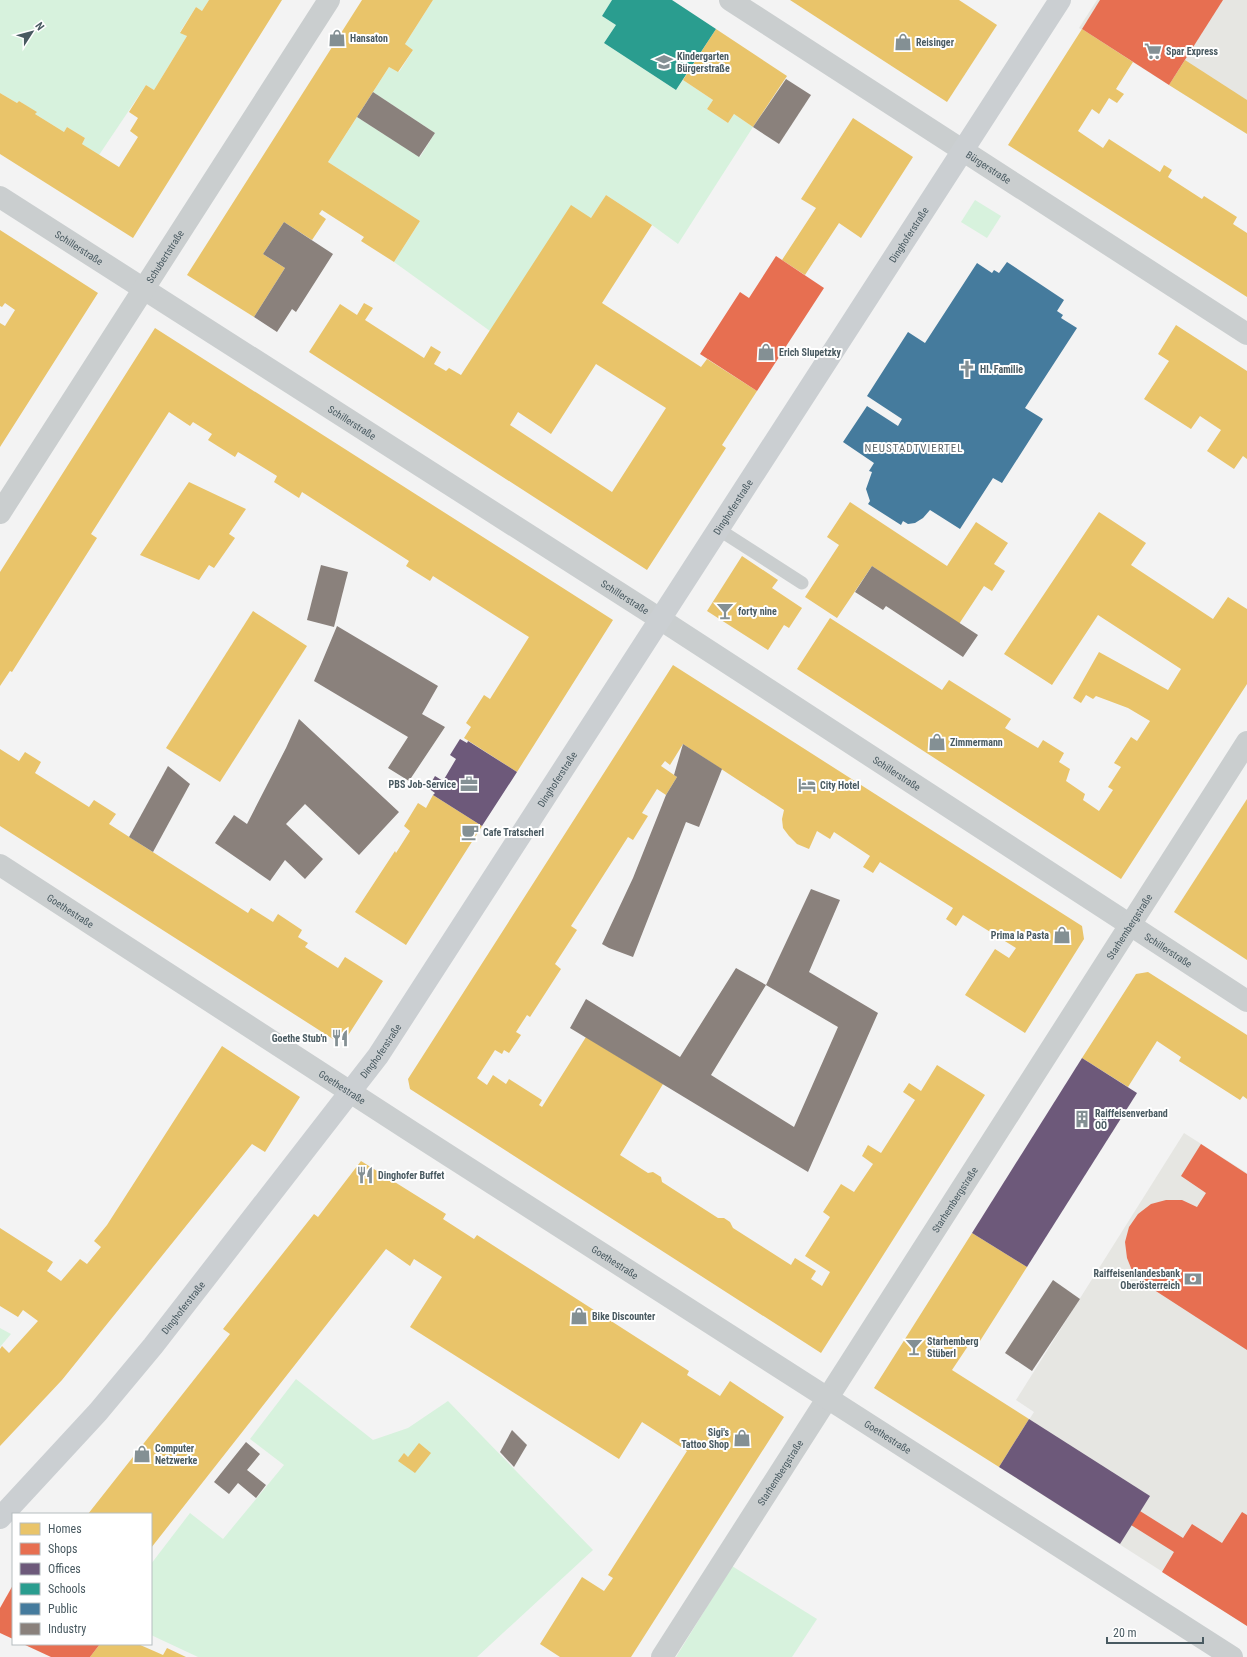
<svg xmlns="http://www.w3.org/2000/svg" width="1247" height="1657" font-family="'Roboto Condensed',sans-serif">
	<style>
		.commercial { fill: #e6e6e2 }
		.green { fill: #d7f2dd }
		.homes { fill: #e9c46a; fill-rule: evenodd }
		.shops { fill: #e76f51 }
		.offices { fill: #6d597a }
		.schools { fill: #2a9d8f }
		.public { fill: #457b9d }
		.industry { fill: #8a817c; fill-rule: evenodd }
		.lines { fill: none; stroke-linecap: round; stroke-linejoin: round }
		.service { stroke: #cacecf; stroke-width: 13 }
		.minor { stroke: #cacecf; stroke-width: 22 }
		.tertiary { stroke: #cacecf; stroke-width: 22 }
		.secondary { stroke: #cbcfd2; stroke-width: 22 }
		.labels { text-anchor: middle; stroke-width: 4; stroke-linejoin: round; paint-order: stroke }
		.poi-label { font-size: 10px; font-weight: bold; fill: #495a61; stroke: #fff; text-anchor: start }
		.street-label { font-size: 10px; fill: #495a61; stroke: #fff }
		.neighbourhood-label { font-size: 11px; letter-spacing: 1px; fill: #5e6467; stroke: #fff }
	</style>
	<rect width="100%" height="100%" fill="#f3f3f3"/>
	<g class="commercial">
		<polygon points="1097,0 1247,0 1247,103 1239,129 1079,28"/>
		<polygon points="1184,1133 1247,1173 1247,1626 999,1467 1034,1412 1016,1400"/>
	</g>
	<g class="green">
		<polygon points="0,0 209,0 202,11 196,7 180,32 187,36 154,90 146,85 99,155 82,144 85,138 67,127 64,132 35,114 36,112 19,101 17,103 0,93"/>
		<polygon points="433,0 612,0 602,16 616,25 604,43 676,90 683,80 713,100 707,109 728,123 734,114 753,127 678,244 652,225 606,195 591,218 490,331 394,262 420,221 328,162 357,117 420,157 435,133 373,92 389,67 399,72 413,50 405,44"/>
		<polygon points="975,200 1001,216 987,238 961,222"/>
		<polygon points="0,1328 11,1334 0,1347"/>
		<polygon points="296,1379 373,1440 408,1428 448,1401 593,1550 477,1657 198,1657 151,1635 151,1564 190,1513 223,1539 284,1465 250,1439"/>
		<polygon points="732,1566 817,1619 792,1657 676,1657"/>
	</g>
	<g class="homes">
		<polygon points="209,0 282,0 133,238 0,154 0,93 17,103 19,101 37,112 35,114 64,132 67,127 85,138 82,144 119,167 138,137 130,131 138,118 129,112 146,85 154,90 187,36 180,33 196,7 202,11"/>
		<polygon points="362,0 433,0 405,44 413,50 398,72 389,67 328,162 420,221 394,262 361,241 364,237 322,210 319,214 326,219 312,240 284,222 263,254 285,268 254,317 187,275"/>
		<polygon points="790,0 959,0 997,25 947,102"/>
		<polygon points="716,29 787,76 753,127 734,114 728,123 707,109 713,100 683,80"/>
		<polygon points="1082,29 1133,62 1116,89 1124,94 1117,103 1109,98 1099,114 1092,109 1078,131 1103,148 1109,139 1160,172 1164,165 1172,170 1168,177 1202,199 1204,196 1237,217 1233,224 1247,233 1247,297 1008,145"/>
		<polygon points="1185,60 1247,100 1247,134 1169,85"/>
		<polygon points="853,118 913,157 861,238 839,223 805,275 782,260 816,208 801,199"/>
		<path d="M 606,195 L 652,225 L 602,303 L 701,367 L 707,359 L 757,391 L 722,445 L 726,448 L 647,570 L 309,352 L 340,304 L 357,315 L 364,303 L 373,308 L 365,320 L 424,358 L 431,346 L 441,352 L 434,364 L 446,371 L 449,368 L 461,375 L 571,205 L 591,218 ZM 596,364 L 666,408 L 612,492 L 510,425 L 518,412 L 551,434 Z"/>
		<polygon points="0,230 98,293 0,447 0,323 5,326 15,310 5,303 2,307 0,306"/>
		<polygon points="1176,325 1247,371 1247,459 1243,456 1234,469 1207,451 1221,430 1200,416 1191,429 1144,399 1169,361 1158,354"/>
		<polygon points="155,328 613,620 517,772 464,738 471,727 466,723 484,695 490,699 529,637 433,576 430,581 406,566 409,561 302,492 299,498 274,482 277,476 238,452 235,457 208,440 212,434 193,422 190,426 169,412 91,534 97,538 12,672 10,671 0,686 0,572"/>
		<polygon points="189,482 246,509 229,534 235,538 214,568 209,565 199,580 140,555"/>
		<polygon points="850,502 947,566 976,522 1008,543 994,564 1005,571 992,591 984,586 959,624 872,566 837,618 805,597 839,545 827,537"/>
		<polygon points="1099,512 1146,543 1131,565 1213,619 1228,597 1247,609 1247,684 1121,879 797,669 830,618 942,690 949,680 1011,719 1005,728 1038,748 1043,740 1064,753 1059,762 1070,769 1066,781 1085,794 1083,800 1099,811 1113,790 1108,787 1121,767 1114,763 1131,737 1137,741 1150,721 1128,708 1096,696 1093,699 1086,695 1081,703 1073,698 1099,652 1168,690 1181,669 1098,615 1052,685 1004,654"/>
		<polygon points="742,556 778,580 772,588 802,608 789,628 784,625 768,650 707,611"/>
		<polygon points="253,611 307,646 220,782 166,748"/>
		<polygon points="673,665 1082,926 1084,939 1025,1033 965,995 995,949 1009,958 1016,948 963,915 956,926 946,919 953,908 880,862 873,873 863,867 870,856 834,832 830,839 817,831 809,849 797,844 789,836 783,828 782,819 784,810 683,744 670,765 665,761 661,766 677,777 666,795 657,789 642,813 648,816 633,840 628,837 571,926 577,930 555,964 561,969 530,1017 527,1015 516,1032 521,1035 509,1053 504,1050 502,1054 495,1050 477,1078 487,1085 493,1075 506,1084 509,1079 542,1100 539,1105 542,1107 586,1037 663,1084 620,1155 648,1173 653,1172 661,1177 662,1182 718,1218 724,1218 730,1222 733,1228 791,1265 795,1258 816,1271 811,1279 822,1286 830,1272 805,1256 830,1217 823,1212 841,1184 854,1192 873,1164 862,1156 868,1145 881,1153 915,1100 903,1092 909,1083 921,1091 937,1065 985,1095 821,1353 410,1089 408,1079"/>
		<polygon points="0,749 19,761 25,752 41,762 35,773 89,807 94,800 116,814 109,824 248,913 251,908 273,922 278,914 302,930 298,937 308,943 305,947 338,968 345,957 383,981 347,1037 333,1039 0,826"/>
		<polygon points="433,795 482,826 406,945 355,912 395,851 396,853 410,831 404,826 418,803 426,808"/>
		<polygon points="1247,799 1247,960 1174,912"/>
		<polygon points="1148,972 1247,1035 1247,1099 1243,1096 1240,1100 1179,1061 1181,1057 1157,1041 1128,1087 1082,1058 1136,974"/>
		<polygon points="222,1046 300,1097 265,1152 252,1144 62,1380 0,1446 0,1349 2,1346 9,1353 38,1321 23,1310 18,1317 0,1306 0,1228 53,1262 47,1271 61,1281 80,1259 87,1264 101,1247 94,1241 107,1225"/>
		<polygon points="361,1161 446,1214 443,1219 474,1239 477,1235 689,1371 687,1375 720,1396 730,1381 784,1417 631,1657 560,1657 540,1644 582,1577 604,1591 613,1578 608,1575 687,1451 642,1422 619,1459 410,1327 442,1277 414,1259 410,1266 386,1249 151,1548 151,1514 88,1514 230,1334 223,1329 314,1214 318,1217"/>
		<polygon points="972,1233 1027,1267 980,1341 974,1337 952,1370 1029,1419 999,1467 874,1388"/>
		<polygon points="419,1443 431,1453 415,1473 398,1461 404,1453 408,1457"/>
		<polygon points="100,1644 138,1644 163,1655 167,1648 186,1657 90,1657"/>
	</g>
	<g class="shops">
		<polygon points="1100,0 1223,0 1169,85 1082,29"/>
		<polygon points="776,256 824,288 757,391 700,354 740,292 749,298"/>
		<polygon points="1201,1144 1247,1174 1247,1350 1145,1284 1133,1273 1127,1258 1125,1242 1129,1227 1138,1214 1151,1204 1166,1200 1182,1200 1197,1207 1206,1193 1181,1176"/>
		<polygon points="1140,1511 1183,1538 1192,1524 1222,1543 1242,1512 1247,1515 1247,1626 1162,1572 1174,1552 1131,1525"/>
		<polygon points="13,1585 13,1639 0,1633 0,1608"/>
		<polygon points="23,1644 100,1644 90,1657 51,1657"/>
	</g>
	<g class="offices">
		<polygon points="460,739 467,743 468,741 517,772 482,826 433,795 435,793 428,788 435,776 443,781 456,759 450,755"/>
		<polygon points="1082,1058 1137,1093 1027,1267 972,1233"/>
		<polygon points="1029,1419 1150,1496 1120,1544 999,1467"/>
	</g>
	<polygon class="schools" points="612,0 672,0 716,29 676,90 604,43 616,25 602,16"/>
	<polygon class="public" points="1007,262 1064,300 1057,311 1063,315 1061,318 1077,328 1025,408 1043,419 1002,483 993,478 960,529 930,510 923,518 915,523 908,524 903,521 901,525 868,504 870,501 866,489 872,472 869,471 874,463 843,442 867,406 898,426 902,419 867,396 908,332 925,343 977,263 992,273 994,270 999,273"/>
	<g class="industry">
		<polygon points="786,79 811,95 779,144 753,127"/>
		<polygon points="373,92 435,133 419,157 357,117"/>
		<polygon points="284,222 333,254 296,312 292,309 277,332 254,317 285,268 263,254"/>
		<polygon points="321,565 348,572 334,627 307,620"/>
		<polygon points="872,566 978,635 963,657 886,606 883,610 855,592"/>
		<polygon points="337,626 438,686 422,714 445,727 409,781 388,768 408,737 314,681"/>
		<polygon points="299,719 399,812 359,855 305,804 286,824 323,859 305,879 285,860 270,881 215,843 234,815 247,824 286,748"/>
		<polygon points="683,744 722,769 699,827 686,822 633,957 609,948 602,944 633,878 666,795 677,777 674,775"/>
		<polygon points="168,766 190,784 153,852 129,837"/>
		<path d="M 811,889 L 840,900 L 809,972 L 878,1013 L 808,1172 L 570,1028 L 586,999 L 680,1057 L 736,968 L 766,985 ZM 766,985 L 838,1027 L 794,1127 L 711,1075 Z"/>
		<polygon points="1053,1280 1080,1299 1032,1371 1005,1353"/>
		<polygon points="512,1430 527,1445 514,1467 500,1452"/>
		<polygon points="246,1442 260,1454 247,1470 266,1485 256,1498 238,1483 229,1494 214,1482"/>
	</g>
	<g class="lines">
		<polyline class="service" points="718,529 802,583"/>
		<g class="minor">
			<path id="s1" d="M 730,0 L 1247,334"/>
			<path id="s2" d="M 0,197 L 660,619 L 1247,1001"/>
			<path id="s3" d="M 0,513 L 329,0"/>
			<path id="s4" d="M 662,1657 L 1247,742"/>
		</g>
		<path class="tertiary" id="s5" d="M 0,865 L 412,1132 L 1232,1657"/>
		<path class="secondary" id="s6" d="M 0,1518 L 98,1412 L 153,1346 L 378,1056 L 1060,0"/>
	</g>
	<defs>
		<g id="shop-bare" transform="scale(1.38)"><path d="M-5-2.5h2.3a2.7 3.5 0 0 1 5.4 0H5L5.5 6h-11ZM-1.5-2.5h3a1.5 2.3 0 0 0-3 0Z" fill="#849094" stroke="#fff" stroke-width="2.5" paint-order="stroke"/></g>
		<g id="supermarket-bare" transform="scale(1.38)"><path d="M-6-5.5h2.5l.6 2H6L4.5 2H-2.5L-4.4-4H-6ZM-1.5 3.2a1.3 1.3 0 1 0 .1 0ZM3 3.2a1.3 1.3 0 1 0 .1 0Z" fill="#849094" stroke="#fff" stroke-width="2.5" paint-order="stroke"/></g>
		<g id="school-bare" transform="scale(1.38)"><path d="M0-5L7-2L0 1L-7-2ZM-4 1L0 2.5L4 1V4Q0 6-4 4Z" fill="#849094" stroke="#fff" stroke-width="2.5" paint-order="stroke"/></g>
		<g id="church-bare" transform="scale(1.38)"><path d="M-1.2-6h2.4v3.5h3.3v2.4h-3.3V6h-2.4V-.1h-3.3v-2.4h3.3Z" fill="#849094" stroke="#fff" stroke-width="2.5" paint-order="stroke"/></g>
		<g id="bar-bare" transform="scale(1.38)"><path d="M-6-5H6L.8 .8V4.5H3.5V6h-7V4.5H-.8V.8Z" fill="#849094" stroke="#fff" stroke-width="2.5" paint-order="stroke"/></g>
		<g id="office-bare" transform="scale(1.38)"><path d="M-6-3h4V-5.5h4V-3h4V5H-6ZM-1-4.5V-3h2v-1.5ZM-6 0V1H6V0Z" fill="#849094" stroke="#fff" stroke-width="2.5" paint-order="stroke"/></g>
		<g id="hotel-bare" transform="scale(1.38)"><path d="M-6-4.5h1.5V1H6V5H4.5V3h-9V5H-6ZM-4 0a1.8 1.8 0 1 1 3.6 0ZM.5 0V-2.5h3Q6-2.5 6 0Z" fill="#849094" stroke="#fff" stroke-width="2.5" paint-order="stroke"/></g>
		<g id="cafe-bare" transform="scale(1.38)"><path d="M-5.5-4.5H6V0H3Q3 3.5 0 3.5H-2.5Q-5.5 3.5-5.5 0ZM3-3.2v2h1.7v-2ZM-6 4.5H4V6H-6Z" fill="#849094" stroke="#fff" stroke-width="2.5" paint-order="stroke"/></g>
		<g id="restaurant-bare" transform="scale(1.38)"><path d="M-5-6h1v4h1v-4h1v4h1v-4h1v5L-1.5 .5V6h-2V.5L-5-1ZM5-6V6H3V1.5H1.5Q1.5-4 5-6Z" fill="#849094" stroke="#fff" stroke-width="2.5" paint-order="stroke"/></g>
		<g id="building-bare" transform="scale(1.38)"><path d="M-4-6H4V6H1V3H-1V6H-4ZM-2.5-4.3h1.7v1.8h-1.7ZM.8-4.3h1.7v1.8H.8ZM-2.5-1h1.7V.8h-1.7ZM.8-1h1.7V.8H.8Z" fill="#849094" stroke="#fff" stroke-width="2.5" paint-order="stroke"/></g>
		<g id="bank-bare" transform="scale(1.38)"><path d="M-6-4H6V4H-6ZM0-2.3a2.3 2.3 0 1 0 0 4.6a2.3 2.3 0 1 0 0-4.6Z" fill="#849094" stroke="#fff" stroke-width="2.5" paint-order="stroke"/></g>
	</defs>
	<g fill-rule="evenodd">
		<use href="#shop-bare" x="337" y="38"/>
		<use href="#shop-bare" x="903" y="42"/>
		<use href="#supermarket-bare" x="1153" y="51"/>
		<use href="#school-bare" x="664" y="62"/>
		<use href="#shop-bare" x="766" y="352"/>
		<use href="#church-bare" x="967" y="369"/>
		<use href="#bar-bare" x="725" y="611"/>
		<use href="#shop-bare" x="937" y="742"/>
		<use href="#office-bare" x="469" y="784"/>
		<use href="#hotel-bare" x="807" y="785"/>
		<use href="#cafe-bare" x="470" y="832"/>
		<use href="#shop-bare" x="1062" y="935"/>
		<use href="#restaurant-bare" x="340" y="1038"/>
		<use href="#building-bare" x="1082" y="1119"/>
		<use href="#restaurant-bare" x="365" y="1175"/>
		<use href="#bank-bare" x="1193" y="1279"/>
		<use href="#shop-bare" x="579" y="1316"/>
		<use href="#bar-bare" x="914" y="1347"/>
		<use href="#shop-bare" x="742" y="1438"/>
		<use href="#shop-bare" x="142" y="1454"/>
	</g>
	<g class="labels">
		<g class="poi-label">
			<text x="350" y="42">Hansaton</text>
			<text x="916" y="46">Reisinger</text>
			<text x="1166" y="55">Spar Express</text>
			<text x="677" y="60">Kindergarten<tspan x="677" dy="12">Bürgerstraße</tspan></text>
			<text x="779" y="356">Erich Slupetzky</text>
			<text x="980" y="373">Hl. Familie</text>
			<text x="738" y="615">forty nine</text>
			<text x="950" y="746">Zimmermann</text>
			<text x="456" y="788" text-anchor="end">PBS Job-Service</text>
			<text x="820" y="789">City Hotel</text>
			<text x="483" y="836">Cafe Tratscherl</text>
			<text x="1049" y="939" text-anchor="end">Prima la Pasta</text>
			<text x="327" y="1042" text-anchor="end">Goethe Stub'n</text>
			<text x="1095" y="1117">Raiffeisenverband<tspan x="1095" dy="12">OÖ</tspan></text>
			<text x="378" y="1179">Dinghofer Buffet</text>
			<text x="1180" y="1277" text-anchor="end">Raiffeisenlandesbank<tspan x="1180" dy="12">Oberösterreich</tspan></text>
			<text x="592" y="1320">Bike Discounter</text>
			<text x="927" y="1345">Starhemberg<tspan x="927" dy="12">Stüberl</tspan></text>
			<text x="729" y="1436" text-anchor="end">Sigi's<tspan x="729" dy="12">Tattoo Shop</tspan></text>
			<text x="155" y="1452">Computer<tspan x="155" dy="12">Netzwerke</tspan></text>
		</g>
		<g class="street-label">
			<text dy="4" stroke="none"><textPath href="#s1" startOffset="308">Bürgerstraße</textPath></text>
			<text dy="4" stroke="none"><textPath href="#s6" startOffset="1575">Dinghoferstraße</textPath></text>
			<text dy="4" stroke="none"><textPath href="#s2" startOffset="94">Schillerstraße</textPath></text>
			<text dy="4" stroke="none"><textPath href="#s3" startOffset="305">Schubertstraße</textPath></text>
			<text dy="4" stroke="none"><textPath href="#s2" startOffset="418">Schillerstraße</textPath></text>
			<text dy="4" stroke="none"><textPath href="#s6" startOffset="1251">Dinghoferstraße</textPath></text>
			<text dy="4" stroke="none"><textPath href="#s2" startOffset="742">Schillerstraße</textPath></text>
			<text dy="4" stroke="none"><textPath href="#s2" startOffset="1066">Schillerstraße</textPath></text>
			<text dy="4" stroke="none"><textPath href="#s6" startOffset="927">Dinghoferstraße</textPath></text>
			<text dy="4" stroke="none"><textPath href="#s5" startOffset="84">Goethestraße</textPath></text>
			<text dy="4" stroke="none"><textPath href="#s4" startOffset="867">Starhembergstraße</textPath></text>
			<text dy="4" stroke="none"><textPath href="#s2" startOffset="1390">Schillerstraße</textPath></text>
			<text dy="4" stroke="none"><textPath href="#s6" startOffset="603">Dinghoferstraße</textPath></text>
			<text dy="4" stroke="none"><textPath href="#s5" startOffset="408">Goethestraße</textPath></text>
			<text dy="4" stroke="none"><textPath href="#s4" startOffset="543">Starhembergstraße</textPath></text>
			<text dy="4" stroke="none"><textPath href="#s5" startOffset="732">Goethestraße</textPath></text>
			<text dy="4" stroke="none"><textPath href="#s6" startOffset="279">Dinghoferstraße</textPath></text>
			<text dy="4" stroke="none"><textPath href="#s5" startOffset="1056">Goethestraße</textPath></text>
			<text dy="4" stroke="none"><textPath href="#s4" startOffset="219">Starhembergstraße</textPath></text>
		</g>
		<g class="neighbourhood-label">
			<text x="914" y="452">NEUSTADTVIERTEL</text>
		</g>
	</g>
	<rect x="12" y="1513" width="140" height="132" fill="#ffffff" stroke="#b6bdc0"/>
	<rect x="20" y="1523" width="20" height="12" fill="#e9c46a" stroke="#b6bdc0"/>
	<text x="48" y="1533" font-size="12" fill="#495a61">Homes</text>
	<rect x="20" y="1543" width="20" height="12" fill="#e76f51" stroke="#b6bdc0"/>
	<text x="48" y="1553" font-size="12" fill="#495a61">Shops</text>
	<rect x="20" y="1563" width="20" height="12" fill="#6d597a" stroke="#b6bdc0"/>
	<text x="48" y="1573" font-size="12" fill="#495a61">Offices</text>
	<rect x="20" y="1583" width="20" height="12" fill="#2a9d8f" stroke="#b6bdc0"/>
	<text x="48" y="1593" font-size="12" fill="#495a61">Schools</text>
	<rect x="20" y="1603" width="20" height="12" fill="#457b9d" stroke="#b6bdc0"/>
	<text x="48" y="1613" font-size="12" fill="#495a61">Public</text>
	<rect x="20" y="1623" width="20" height="12" fill="#8a817c" stroke="#b6bdc0"/>
	<text x="48" y="1633" font-size="12" fill="#495a61">Industry</text>
	<g transform="translate(32 32) rotate(54)" stroke="#ffffff" stroke-width="3" paint-order="stroke">
	<path d="M0-3L7 15L0 10L-7 15Z" fill="#495a61"/>
	<text y="-6" font-size="11" font-weight="bold" text-anchor="middle" fill="#495a61">N</text>
	</g>
	<path d="M1107 1637v6h96v-6" fill="none" stroke="#495a61" stroke-width="2"/>
	<text x="1113" y="1637" font-size="12" fill="#495a61" stroke="#ffffff" stroke-width="3" paint-order="stroke">20 m</text>
</svg>
